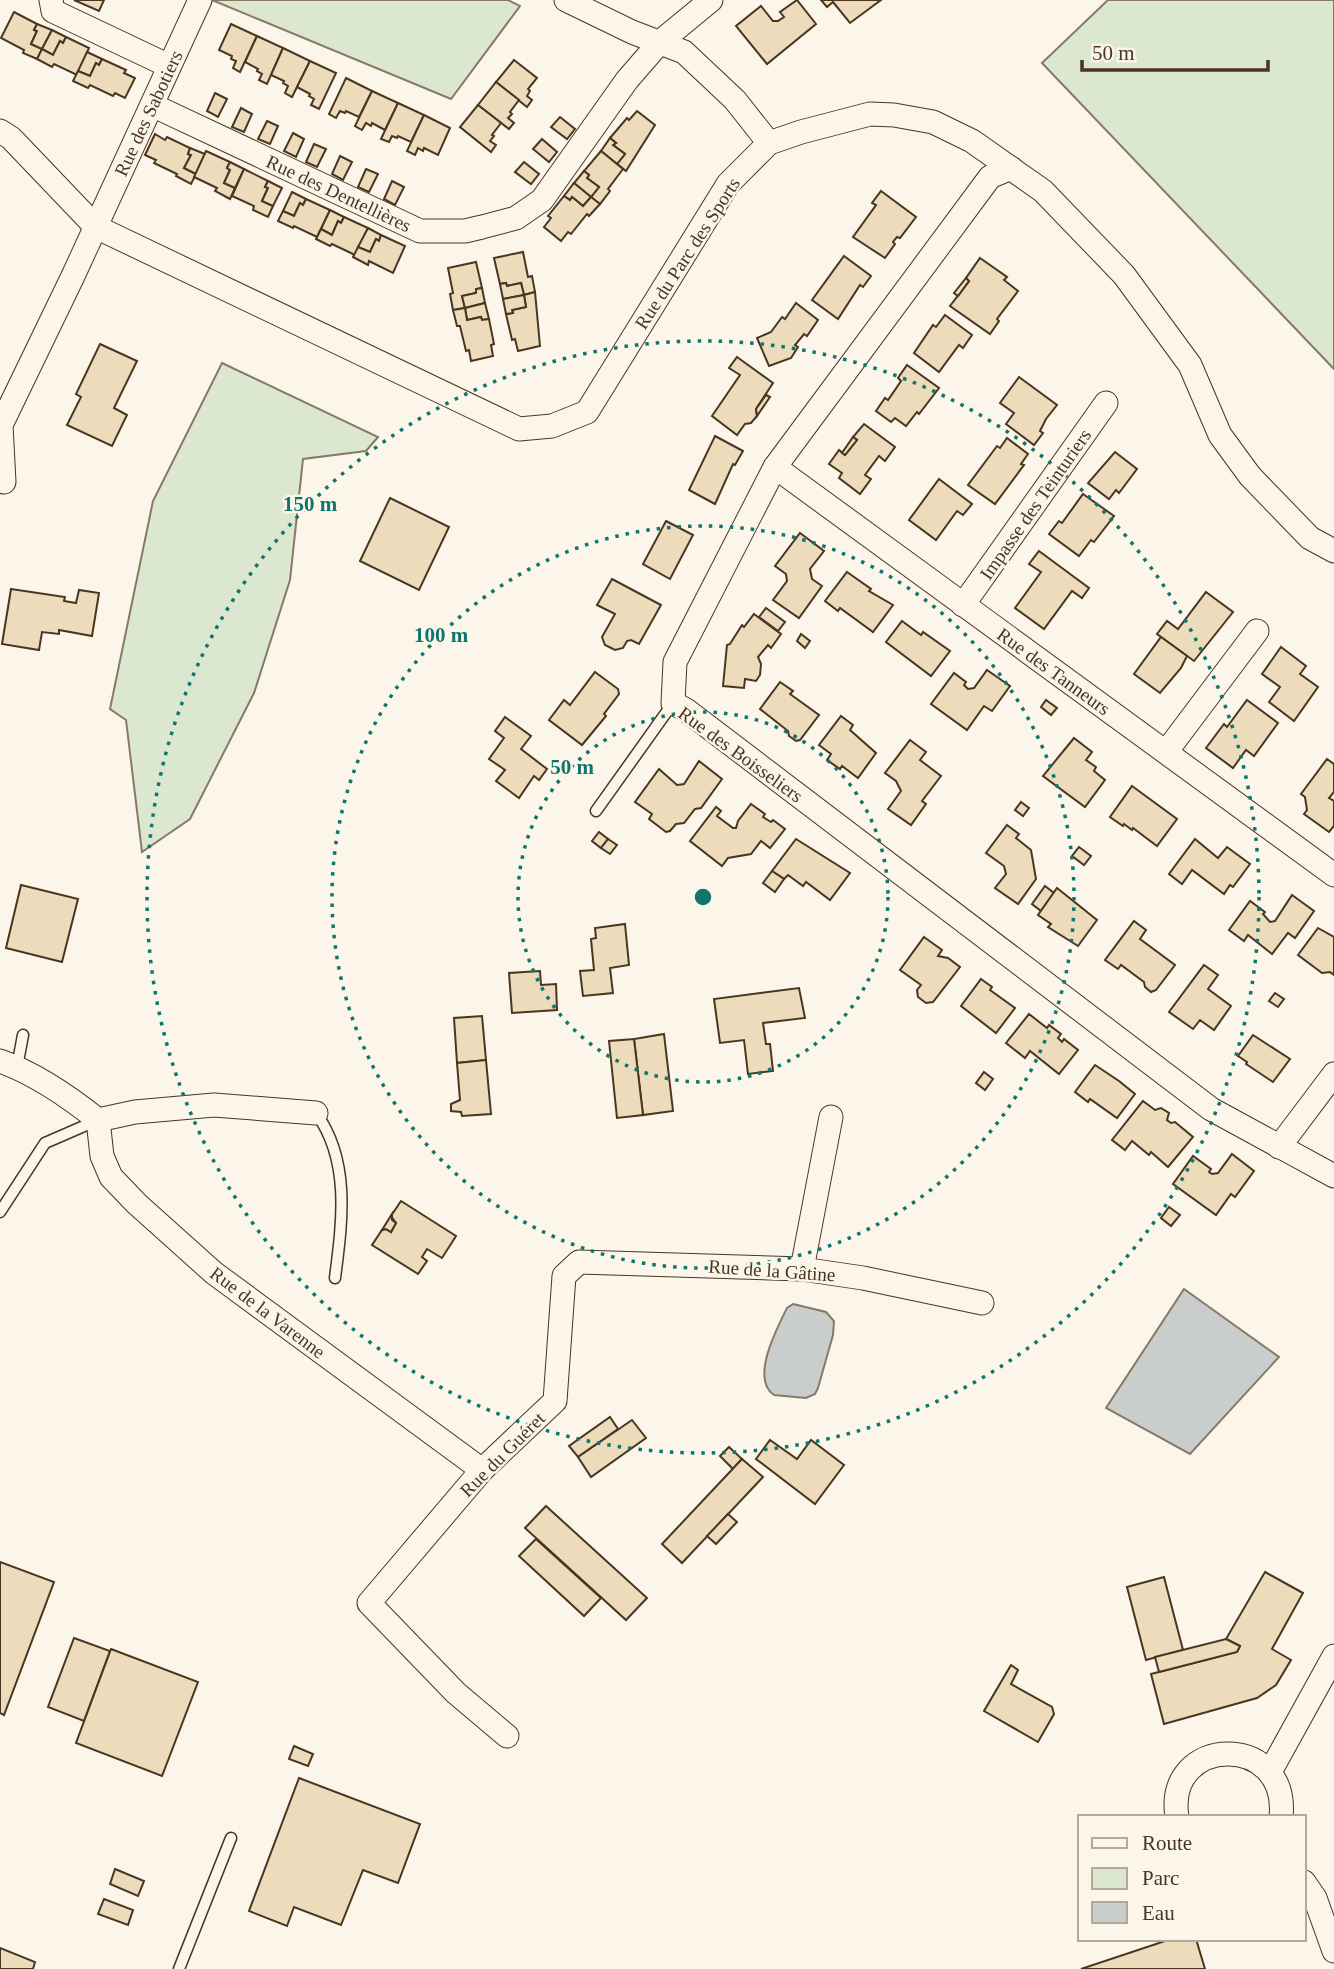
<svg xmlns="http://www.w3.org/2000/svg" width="1334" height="1969" font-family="Georgia,serif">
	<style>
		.green { fill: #dce7d0; stroke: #887966; stroke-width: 2 }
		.water { fill: #c9cecd; stroke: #887966; stroke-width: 2 }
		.building { fill: #ecdcbc; stroke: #4a3520; stroke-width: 2 }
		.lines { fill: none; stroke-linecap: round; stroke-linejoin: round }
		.lane-casing { stroke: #4a3520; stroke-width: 13 }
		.street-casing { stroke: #4a3520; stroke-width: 25 }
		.lane { stroke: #fbf6e9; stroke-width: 10 }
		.street { stroke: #fbf6e9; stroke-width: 23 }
		.ring { fill: none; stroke: #0f766e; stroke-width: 3.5; stroke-dasharray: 3.5 7 }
		.labels { text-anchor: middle; stroke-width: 5; stroke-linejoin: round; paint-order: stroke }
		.street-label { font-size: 19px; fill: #4a3520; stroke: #fbf6e9 }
		.centre { fill: #0f766e; stroke: #fbf6e9; stroke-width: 3.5 }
		.ring-label { font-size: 21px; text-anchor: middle; font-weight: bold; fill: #0f766e; stroke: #fbf6e9; stroke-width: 5; stroke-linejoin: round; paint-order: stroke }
	</style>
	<rect width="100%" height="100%" fill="#fbf6e9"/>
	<g class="green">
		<polygon points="212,0 508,0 520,6 451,99"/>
		<polygon points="1108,0 1334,0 1334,369 1042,63"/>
		<polygon points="222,363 378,437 366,451 303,459 290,580 254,693 190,819 142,852 126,720 110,709 153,501"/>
	</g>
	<g class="water">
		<polygon points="1184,1289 1279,1357 1190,1454 1106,1408"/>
		<path d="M 793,1304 L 826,1312 L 834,1321 L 833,1335 L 818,1388 L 815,1394 L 806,1398 L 774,1395 C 750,1379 777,1328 787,1308 Z"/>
	</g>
	<g class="building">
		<polygon points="74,0 104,0 99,11"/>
		<polygon points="797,0 816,24 767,64 736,26 761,6 773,21 778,21 784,17 780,12"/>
		<polygon points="821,0 881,0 850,23 833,2 827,7"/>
		<polygon points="14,12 37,24 34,30 37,31 31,44 42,49 37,59 23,53 24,50 1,38"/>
		<polygon points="37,24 52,30 42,49 31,44 37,31 34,30"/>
		<polygon points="231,24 257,36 240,72 233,68 236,61 231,59 232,56 219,50"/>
		<polygon points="52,30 66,37 63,43 60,41 53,55 42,49"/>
		<polygon points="257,36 283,48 267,84 259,80 262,74 257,71 258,69 245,62"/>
		<polygon points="66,37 89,48 77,75 54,64 52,67 37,59 42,49 53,55 60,41 63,43"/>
		<polygon points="283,48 310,61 292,97 285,93 288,86 283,83 284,81 271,75"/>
		<polygon points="87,52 102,59 99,65 96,63 90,76 78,71"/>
		<polygon points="102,59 126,70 124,73 135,78 125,98 115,93 113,96 90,85 88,88 73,81 78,71 90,76 96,63 99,65"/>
		<polygon points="514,60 537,78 528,89 530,91 527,96 532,100 527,107 496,82"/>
		<polygon points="310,61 336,73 319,109 311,105 314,99 309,96 310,94 297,87"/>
		<polygon points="346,78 372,91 359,117 346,111 345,113 340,111 336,118 329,114"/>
		<polygon points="496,82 519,100 510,112 512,114 508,118 514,123 509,129 478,105"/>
		<polygon points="372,91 398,103 385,130 372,123 371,126 366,123 362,130 355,126"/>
		<polygon points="215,93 227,99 218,117 207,111"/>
		<polygon points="398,103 424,115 411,142 398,136 397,138 392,136 389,142 381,139"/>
		<polygon points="478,105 501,123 492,135 494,136 490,141 496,145 491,152 460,127"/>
		<polygon points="241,108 252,114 244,132 232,127"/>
		<polygon points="637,111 655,125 626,171 617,164 625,154 613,145 616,143 610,138 627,118 629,120"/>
		<polygon points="424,115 450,128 438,155 424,148 423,151 418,148 415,155 407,151"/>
		<polygon points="560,117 575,129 567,139 551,127"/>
		<polygon points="267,121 278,126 270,144 258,139"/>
		<polygon points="293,133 304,139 296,157 284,151"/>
		<polygon points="155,134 165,140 167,137 190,148 188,154 191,155 184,168 196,174 191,184 176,176 177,174 154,163 156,160 145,155"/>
		<polygon points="610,138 616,143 613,145 625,154 617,164 601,151"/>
		<polygon points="542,139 557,152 549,162 533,149"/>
		<polygon points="314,144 326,149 317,167 306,162"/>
		<polygon points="190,148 205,154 196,174 184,168 191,155 188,154"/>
		<polygon points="206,151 230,162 227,168 230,170 224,183 235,188 230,199 215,191 217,188 194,177"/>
		<polygon points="601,151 623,169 608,189 610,191 600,204 591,197 599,187 587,178 589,175 584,171"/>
		<polygon points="340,156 352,162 343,180 332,174"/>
		<polygon points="230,162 244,169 235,188 224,183 230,170 227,168"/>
		<polygon points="524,162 539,174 531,184 515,172"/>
		<polygon points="244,169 268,181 265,187 268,188 262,201 273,206 268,217 253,210 254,206 232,196"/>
		<polygon points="366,169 378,174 369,192 358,187"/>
		<polygon points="584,171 589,175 587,178 599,187 591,197 574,183"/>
		<polygon points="268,181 282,188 273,206 262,201 268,188 265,187"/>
		<polygon points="392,181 404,187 395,205 384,199"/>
		<polygon points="574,183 591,197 583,206 572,197 570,200 564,196"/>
		<polygon points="881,191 916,217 900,238 897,237 893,242 895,244 885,258 853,237 876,205 872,203"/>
		<polygon points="292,192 306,199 303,205 300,203 294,216 283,211"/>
		<polygon points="564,196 570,200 572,197 583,206 591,197 600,204 589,216 587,214 571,234 568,232 561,241 544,227 551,218 548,216"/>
		<polygon points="306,199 330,210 317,237 294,226 293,228 278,221 283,211 294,216 300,203 303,205"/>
		<polygon points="330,210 344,217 341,223 338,221 332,235 321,229"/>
		<polygon points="344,217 368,228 355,255 332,244 330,246 316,239 321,229 332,235 338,221 341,223"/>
		<polygon points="368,228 381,235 379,241 376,239 370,252 358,247"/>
		<polygon points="381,235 405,246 393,273 369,261 368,265 353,257 358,247 370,252 376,239 379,241"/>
		<polygon points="523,252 528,277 532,276 535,292 524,295 521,283 507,286 506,283 500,284 494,258"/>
		<polygon points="844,256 871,276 863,287 860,285 838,319 812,300"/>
		<polygon points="980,258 1007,277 1004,280 1018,291 997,319 999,321 990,334 950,306 969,281 966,278"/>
		<polygon points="476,262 482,288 476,289 476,293 462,296 465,308 453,310 450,294 453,293 448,268"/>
		<polygon points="966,278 969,281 958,296 954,293"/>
		<polygon points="506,283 507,286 521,283 524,295 503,299 500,284"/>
		<polygon points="482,288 485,303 465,308 462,296 476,293 476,289"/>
		<polygon points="535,292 540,346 518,351 515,339 512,340 506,314 513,313 512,310 526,307 524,295"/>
		<polygon points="524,295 526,307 512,310 513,313 506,314 503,299"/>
		<polygon points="485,303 489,319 482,320 481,317 467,320 465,308"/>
		<polygon points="796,303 818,320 807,336 804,334 795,345 798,347 791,358 769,366 757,338 771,332 782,317 785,319"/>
		<polygon points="465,308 467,320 481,317 482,320 489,319 494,344 491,345 493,356 471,361 469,350 466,351 460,326 457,326 453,310"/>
		<polygon points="945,315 972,335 963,348 959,345 939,372 914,353 933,325 936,327"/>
		<polygon points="100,344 137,361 114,408 127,415 112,446 67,425 81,397 76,394"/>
		<polygon points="737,357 773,383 756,409 757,416 751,423 745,424 737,435 712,416 740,375 729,368"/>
		<polygon points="907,365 939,388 919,414 917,412 906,426 895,418 891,422 876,411 885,398 888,400 901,381 898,378"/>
		<polygon points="1019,377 1057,405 1046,419 1040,431 1043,433 1034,445 1006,424 1014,413 1000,403"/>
		<polygon points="766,395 770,397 757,416 756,409"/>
		<polygon points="864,424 895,447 885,461 879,456 865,475 871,479 860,494 839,478 842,473 829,464 839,450 845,455 857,440 853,437"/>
		<polygon points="715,436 743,451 735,465 733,464 715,504 689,490"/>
		<polygon points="853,437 857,440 845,455 842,453"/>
		<polygon points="1007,438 1028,454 1021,464 1024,465 995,504 968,485 997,446 1000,448"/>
		<polygon points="1115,452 1137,469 1119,493 1116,490 1109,499 1088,483"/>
		<polygon points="939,479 972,504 963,515 957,511 936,540 909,520"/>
		<polygon points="1083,494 1114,516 1094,542 1091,540 1079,556 1049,534 1059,521 1062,523"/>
		<polygon points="390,498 449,527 419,590 360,561"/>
		<polygon points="666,521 693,535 670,579 643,564"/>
		<polygon points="800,533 824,551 810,569 812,579 822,586 799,618 773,600 787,581 786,574 775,566"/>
		<polygon points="1039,551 1089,588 1082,598 1072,591 1044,629 1015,608 1041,572 1029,564"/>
		<polygon points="847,572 871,589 869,591 893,605 873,632 840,608 838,611 825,601"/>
		<polygon points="612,579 661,605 639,644 631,640 627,641 623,648 615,650 605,645 602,637 615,614 597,605"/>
		<polygon points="11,589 65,597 64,601 76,603 79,590 99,593 92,636 59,630 59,634 42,632 39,650 2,644"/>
		<polygon points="1206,592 1233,612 1194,661 1157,634 1167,621 1178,629"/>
		<polygon points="766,608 785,622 778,631 759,617"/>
		<polygon points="754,614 781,634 771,648 768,645 758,657 761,664 760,675 756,681 745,679 744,688 723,686 727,645 730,644 742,625 744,627"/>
		<polygon points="902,621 921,635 923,632 950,651 931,676 886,642"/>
		<polygon points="801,634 810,641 805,648 797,641"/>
		<polygon points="1161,637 1187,656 1181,668 1160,693 1134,674"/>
		<polygon points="1281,647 1306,666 1300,674 1318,687 1294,721 1269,702 1280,687 1262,674"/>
		<polygon points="987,670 1010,686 992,711 984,706 967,730 931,704 954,673 966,682 964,685 968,689 974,688"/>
		<polygon points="595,672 618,689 619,694 604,714 606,716 582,745 549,720 564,700 570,705"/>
		<polygon points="780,682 793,691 790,694 819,715 800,740 796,741 789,736 788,731 760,709"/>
		<polygon points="1046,700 1057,708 1051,715 1041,707"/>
		<polygon points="1247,700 1278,723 1254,756 1246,750 1233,768 1206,748 1224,724 1227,727"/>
		<polygon points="841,716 853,725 850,730 876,753 858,778 842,766 840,769 827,760 831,754 819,745"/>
		<polygon points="505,717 531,736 521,749 547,769 539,780 534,776 519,798 496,781 505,770 489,759 504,738 495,731"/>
		<polygon points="1074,738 1092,752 1086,760 1096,767 1094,771 1105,780 1085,807 1043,776"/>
		<polygon points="910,740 926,752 920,760 941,776 922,801 926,804 911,825 888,809 901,791 896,781 885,773"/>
		<polygon points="1327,759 1334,764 1334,792 1329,798 1334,801 1334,826 1329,832 1304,814 1307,810 1305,797 1301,794"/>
		<polygon points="699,761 722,779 701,808 695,809 684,823 676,824 670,831 666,832 649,819 652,814 635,802 659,769 677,785 684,784"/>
		<polygon points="1132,786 1177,819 1157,846 1133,828 1132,830 1124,824 1123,826 1110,817"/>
		<polygon points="1021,802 1029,808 1023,816 1015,810"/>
		<polygon points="751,804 765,814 763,817 771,822 773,820 785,829 770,848 761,841 751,854 728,858 722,866 690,841 716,807 721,811 717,816 733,828 736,828 738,821"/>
		<polygon points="1007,825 1019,834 1016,838 1031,850 1036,879 1018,904 995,888 1006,874 1004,866 986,853"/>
		<polygon points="599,832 608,839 601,848 592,841"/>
		<polygon points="608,839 617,845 610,854 601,848"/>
		<polygon points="796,839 850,873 830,900 806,882 803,886 788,875 784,879 772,871"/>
		<polygon points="1195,839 1218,858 1227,847 1250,864 1233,887 1230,885 1224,894 1192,870 1182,884 1169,874"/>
		<polygon points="1079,847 1091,856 1084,865 1072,856"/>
		<polygon points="772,871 784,879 775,892 763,883"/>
		<polygon points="21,885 78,899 62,962 6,948"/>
		<polygon points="1045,886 1054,893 1041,911 1032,904"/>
		<polygon points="1057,888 1097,920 1078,946 1048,927 1051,924 1038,915"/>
		<polygon points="1292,895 1314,911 1295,938 1288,933 1272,954 1248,935 1244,941 1229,930 1250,901 1265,912 1263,914 1270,922 1275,921"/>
		<polygon points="1134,921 1146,930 1140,939 1175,965 1156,990 1151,992 1145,987 1144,982 1121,965 1118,969 1105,960"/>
		<polygon points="625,924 629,965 610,968 613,993 583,996 580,971 594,970 591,939 596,938 595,928"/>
		<polygon points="1318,928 1334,937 1334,975 1330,972 1322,973 1298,955"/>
		<polygon points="924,937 942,950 938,956 948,958 960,967 933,1002 926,1003 918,997 917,990 921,985 900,970"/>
		<polygon points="1204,965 1218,975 1208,989 1231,1006 1214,1030 1200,1020 1193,1029 1169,1012"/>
		<polygon points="540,971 541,985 556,984 557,1010 512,1013 509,973"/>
		<polygon points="981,979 992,987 990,990 1015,1008 996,1033 961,1006"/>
		<polygon points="799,988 805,1018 763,1023 766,1044 770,1044 773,1071 748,1074 744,1040 720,1043 714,999"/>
		<polygon points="1275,993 1284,999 1278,1007 1269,1001"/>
		<polygon points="1029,1014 1047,1028 1049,1025 1061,1034 1058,1038 1062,1042 1064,1039 1078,1050 1059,1074 1030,1051 1025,1058 1006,1043"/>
		<polygon points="482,1016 486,1060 457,1063 454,1018"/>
		<polygon points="664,1034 673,1111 643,1115 634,1039"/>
		<polygon points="1253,1035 1290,1059 1273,1082 1246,1064 1247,1062 1238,1056"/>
		<polygon points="634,1039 643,1115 617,1118 609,1041"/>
		<polygon points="486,1060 491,1114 462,1116 461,1112 451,1111 451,1104 460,1100 457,1063"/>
		<polygon points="1095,1065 1119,1081 1135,1094 1117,1118 1090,1099 1088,1102 1075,1092"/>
		<polygon points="984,1072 993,1079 985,1090 976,1083"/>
		<polygon points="1143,1101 1155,1110 1161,1108 1169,1113 1167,1120 1171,1123 1175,1122 1193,1137 1168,1167 1151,1152 1149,1155 1132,1141 1125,1150 1112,1140"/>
		<polygon points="1232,1154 1254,1171 1235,1197 1231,1194 1216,1215 1173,1184 1193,1156 1211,1169 1209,1172 1212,1174 1218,1173"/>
		<polygon points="401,1201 456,1236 442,1258 427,1249 422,1257 427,1261 418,1274 372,1245 382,1230 386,1229 391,1232 396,1223 391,1216"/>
		<polygon points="1169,1207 1180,1215 1171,1226 1161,1218"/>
		<polygon points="392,1214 392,1220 396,1223 391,1232 386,1229 382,1230"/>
		<polygon points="610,1417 618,1429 578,1457 569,1446"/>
		<polygon points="632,1420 646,1438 591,1477 578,1457"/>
		<polygon points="770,1440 797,1459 811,1440 844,1465 815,1504 756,1459"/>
		<polygon points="729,1447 742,1459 733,1469 720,1456"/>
		<polygon points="742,1459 763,1477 682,1563 662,1544"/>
		<polygon points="546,1506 647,1598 626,1620 525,1528"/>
		<polygon points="728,1514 737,1522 716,1544 707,1536"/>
		<polygon points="536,1539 601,1598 584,1616 519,1556"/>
		<polygon points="0,1562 54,1582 4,1715 0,1713"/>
		<polygon points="1265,1572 1303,1593 1272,1649 1291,1660 1276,1685 1257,1698 1164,1724 1151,1674 1237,1652 1240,1646 1226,1639"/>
		<polygon points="1164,1577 1183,1650 1146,1660 1127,1587"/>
		<polygon points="74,1638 110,1651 84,1721 48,1707"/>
		<polygon points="1226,1639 1240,1646 1237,1652 1159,1672 1155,1657"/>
		<polygon points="111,1649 198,1682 162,1776 76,1743"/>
		<polygon points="1011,1665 1018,1670 1011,1684 1052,1707 1054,1714 1038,1742 984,1711"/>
		<polygon points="294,1746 313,1754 308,1766 289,1759"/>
		<polygon points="299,1778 420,1824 398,1883 363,1870 341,1925 294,1907 287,1926 249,1911"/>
		<polygon points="115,1869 144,1881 138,1896 110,1884"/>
		<polygon points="104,1899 133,1910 128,1925 98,1914"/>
		<polygon points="1171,1939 1196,1939 1205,1969 1081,1969"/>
		<polygon points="0,1948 35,1962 33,1969 0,1969"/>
	</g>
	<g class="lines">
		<g class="lane-casing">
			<g id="lane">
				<polyline points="596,811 673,703"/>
				<polyline points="17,1067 23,1035"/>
				<path d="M 316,1113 C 351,1161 342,1223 335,1278"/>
				<polyline points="0,1212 45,1143 98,1120"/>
				<polyline points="179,1969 231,1838"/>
			</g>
		</g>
		<g class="street-casing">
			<g id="street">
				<polyline points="51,0 53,11 169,66"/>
				<polyline points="566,0 632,32 684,52 735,100 769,143"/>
				<polyline points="152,105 420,231 465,231 482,227 516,218 542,200 627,80 660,42 711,0"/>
				<polyline points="0,131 11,138 96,227 519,429 552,426 587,412 728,184 769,143 801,132 870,114 894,115 933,122 972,141 1043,191 1124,275 1190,365 1220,435 1250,476 1310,538 1334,551"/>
				<polyline points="1011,168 990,177 775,467 675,662 673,703 686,710 1211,1109 1334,1176"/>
				<polyline points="775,467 1334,875"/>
				<polyline points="4,482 1,425 73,276 200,0"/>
				<polyline points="963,605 1106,403"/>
				<polyline points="1166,752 1257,631"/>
				<path d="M 0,1061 C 36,1074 68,1096 98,1120 L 135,1112 L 214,1105 L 316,1113"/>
				<polyline points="98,1120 102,1156 111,1177 137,1204 214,1273 482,1470"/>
				<polyline points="1279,1147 1334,1074"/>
				<polyline points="802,1269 831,1117"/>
				<polyline points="507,1736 456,1693 369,1603 482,1470 555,1401 564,1276 579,1262 802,1269 863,1278 982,1303"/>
				<polyline points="1270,1772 1334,1656"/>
				<path d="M 1177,1817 C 1164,1734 1290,1732 1281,1817"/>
				<polyline points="1304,1882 1315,1898 1334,1951"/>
			</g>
		</g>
		<use href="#lane" class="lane"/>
		<use href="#street" class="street"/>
	</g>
	<g class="ring">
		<circle cx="703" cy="897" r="185"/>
		<circle cx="703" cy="897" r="371"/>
		<circle cx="703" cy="897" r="556"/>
	</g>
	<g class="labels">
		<g class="street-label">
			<text transform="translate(148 113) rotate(-65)" y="7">Rue des Sabotiers</text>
			<text transform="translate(339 193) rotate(25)" y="7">Rue des Dentellières</text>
			<text transform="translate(687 253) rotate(-57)" y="7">Rue du Parc des Sports</text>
			<text transform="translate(1035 504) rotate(-55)" y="7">Impasse des Teinturiers</text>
			<text transform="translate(1054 671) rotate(36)" y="7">Rue des Tanneurs</text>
			<text transform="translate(741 754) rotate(36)" y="7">Rue des Boisseliers</text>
			<text transform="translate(772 1270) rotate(4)" y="7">Rue de la Gâtine</text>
			<text transform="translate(268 1312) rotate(37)" y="7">Rue de la Varenne</text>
			<text transform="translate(502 1454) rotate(-45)" y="7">Rue du Guéret</text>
		</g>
	</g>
	<circle cx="703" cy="897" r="10" class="centre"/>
	<g class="ring-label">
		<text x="310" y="511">150 m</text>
		<text x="441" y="642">100 m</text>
		<text x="572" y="774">50 m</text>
	</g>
	<rect x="1078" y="1815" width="228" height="126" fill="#fbf6e9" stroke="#b4a999" stroke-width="2"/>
	<rect x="1092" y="1838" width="35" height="10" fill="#fbf6e9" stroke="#b4a999" stroke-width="2"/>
	<text x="1142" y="1850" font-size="21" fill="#4a3520">Route</text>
	<rect x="1092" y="1868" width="35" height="21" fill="#dce7d0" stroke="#b4a999" stroke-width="2"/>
	<text x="1142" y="1885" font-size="21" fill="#4a3520">Parc</text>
	<rect x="1092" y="1902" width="35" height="21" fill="#c9cecd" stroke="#b4a999" stroke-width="2"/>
	<text x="1142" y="1920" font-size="21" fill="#4a3520">Eau</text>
	<path d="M1082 60v10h186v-10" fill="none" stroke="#4a3520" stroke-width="3.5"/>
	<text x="1092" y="60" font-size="21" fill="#4a3520" stroke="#fbf6e9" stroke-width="5" paint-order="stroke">50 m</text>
</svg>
